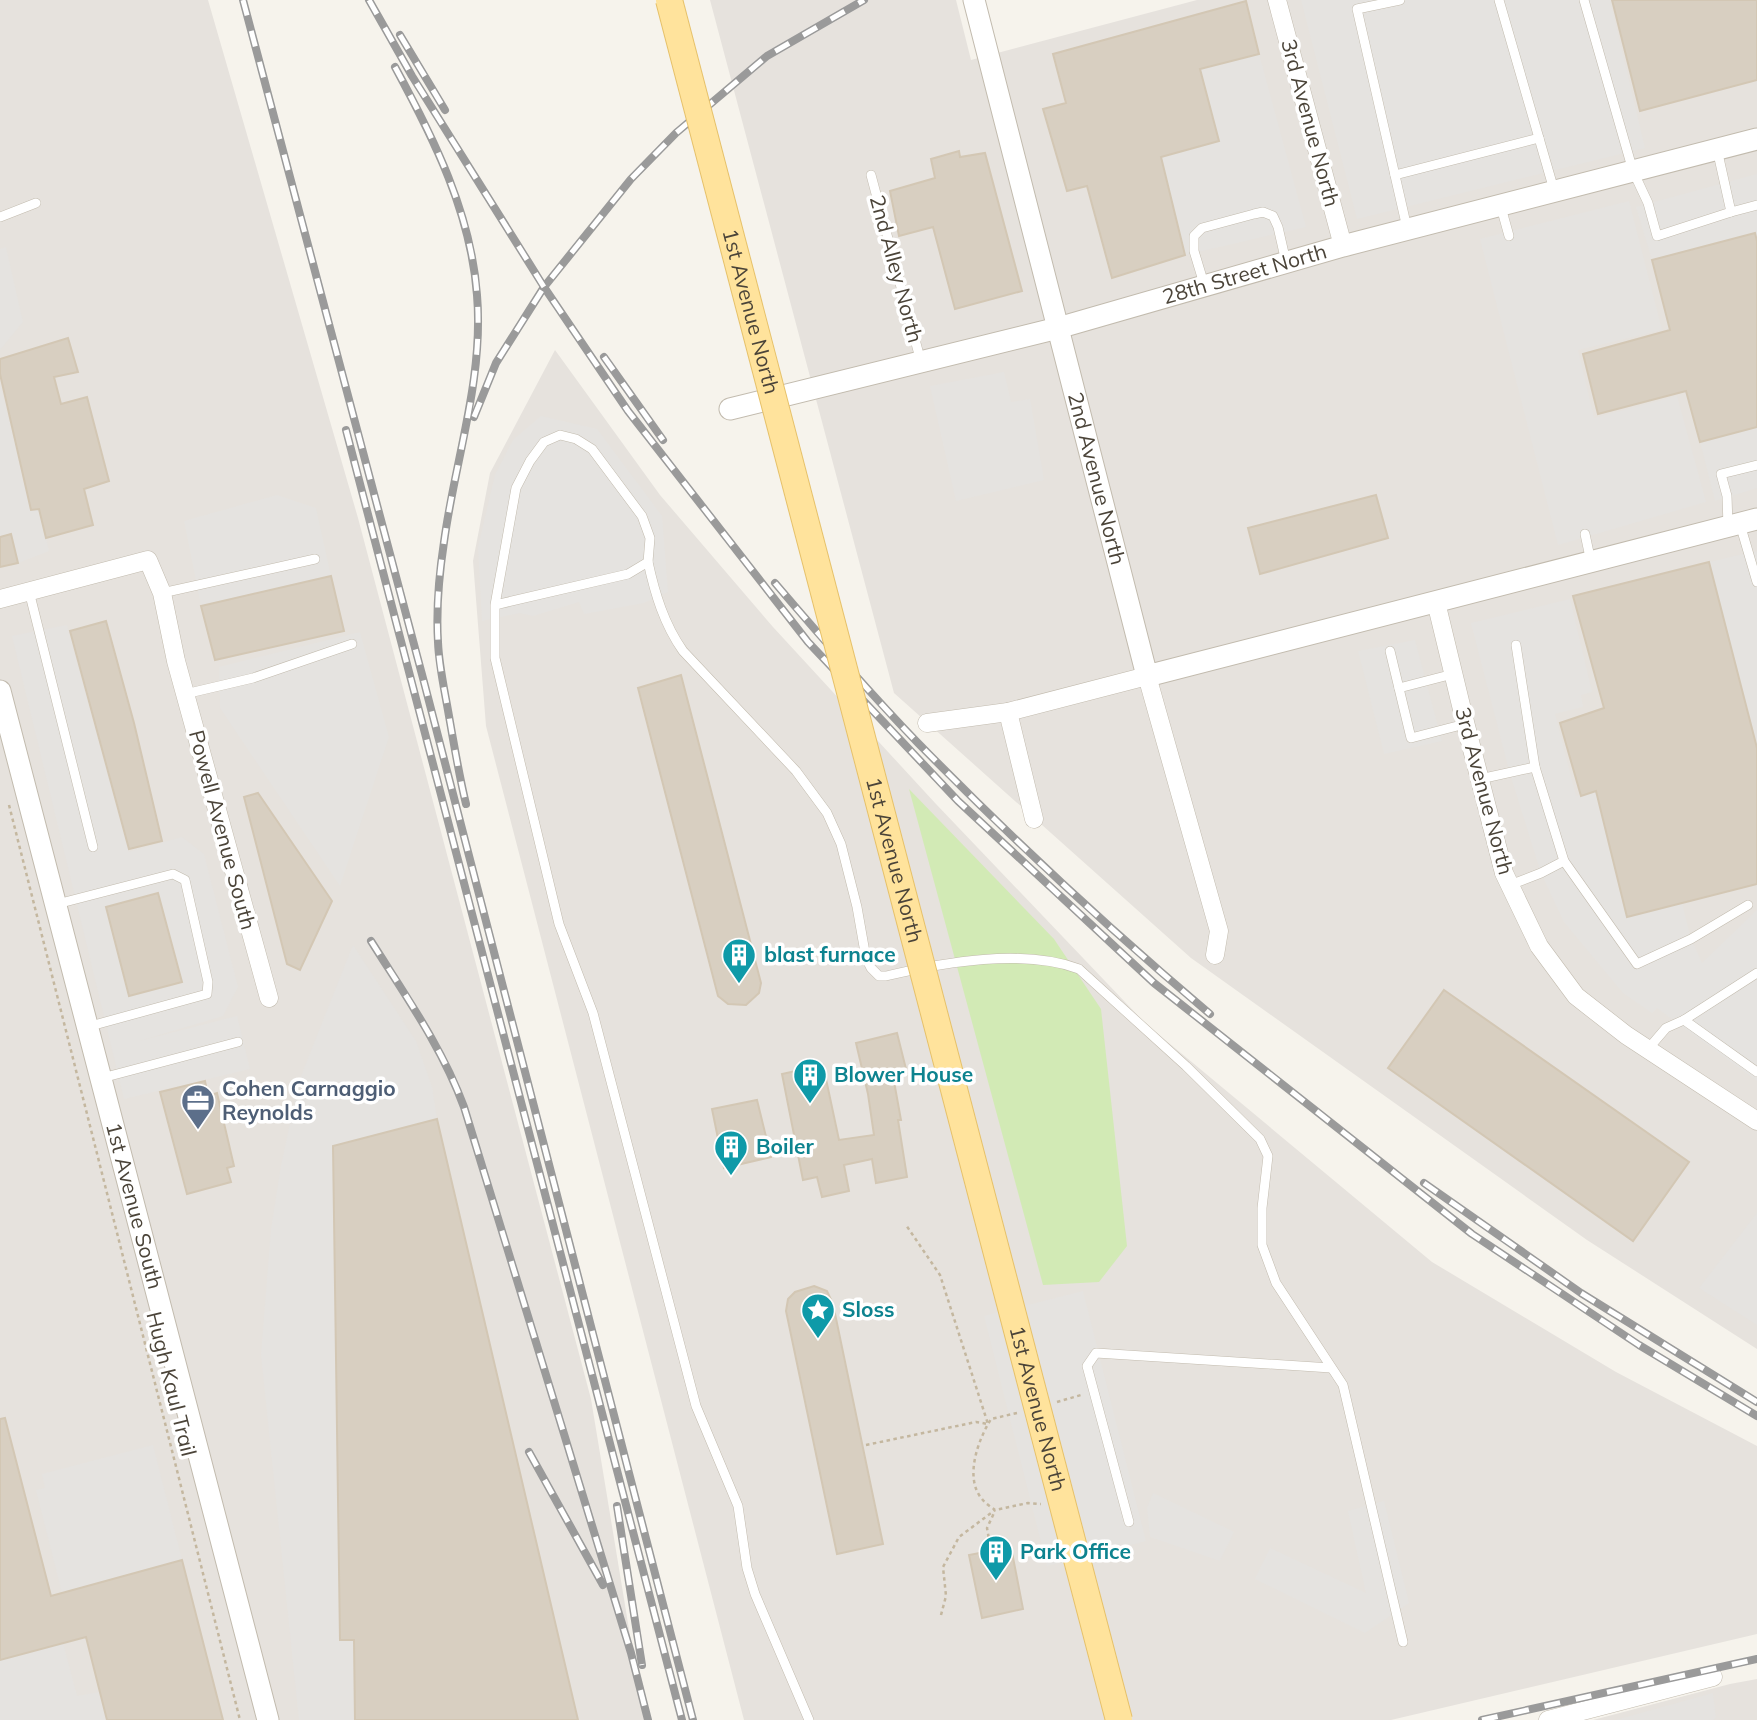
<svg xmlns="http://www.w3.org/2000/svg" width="1757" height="1720" font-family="Mulish,sans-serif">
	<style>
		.industrial { fill: #e6e2dd }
		.green { fill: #d2eab5 }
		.parking { fill: #e5e3e0 }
		.building { fill: #d8cfc1; stroke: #d3c7b4; stroke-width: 2 }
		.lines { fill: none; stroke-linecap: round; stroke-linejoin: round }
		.service-casing { stroke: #c2bbae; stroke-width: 10 }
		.minor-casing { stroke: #c2bbae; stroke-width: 19 }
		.tertiary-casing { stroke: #c2bbae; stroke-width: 23 }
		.path { stroke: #c4b79f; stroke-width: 2.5; stroke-dasharray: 3.5 3.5; stroke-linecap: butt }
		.service { stroke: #fff; stroke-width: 9 }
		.minor { stroke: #fff; stroke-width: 18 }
		.tertiary { stroke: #fff; stroke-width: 21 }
		.rail-casing { stroke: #9a9a9a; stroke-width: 8 }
		.rail { stroke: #fff; stroke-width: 5; stroke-dasharray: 16; stroke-linecap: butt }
		.primary-bridge-casing { stroke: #e6c16a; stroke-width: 28; stroke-linecap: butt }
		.primary-bridge { stroke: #ffe39c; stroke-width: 26 }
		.labels { text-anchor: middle; stroke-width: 7; stroke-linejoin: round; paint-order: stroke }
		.street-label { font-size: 21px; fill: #4b4439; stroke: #fff }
		.culture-label { font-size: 21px; font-weight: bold; fill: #0d838f; stroke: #fff; text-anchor: start }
		.service-label { font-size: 21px; font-weight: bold; fill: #4e5e75; stroke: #fff; text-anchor: start }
	</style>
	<rect width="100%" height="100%" fill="#f6f3ec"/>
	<g class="industrial">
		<polygon points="0,0 208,0 358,518 591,1399 644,1720 0,1720"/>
		<polygon points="710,0 956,0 971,60 1197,0 1757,0 1757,1349 1587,1240 1191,958 894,693"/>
		<polygon points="555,350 660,495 773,627 936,804 1146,1024 1432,1262 1616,1372 1757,1446 1757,1634 1391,1720 744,1720 486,726 473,561 490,473"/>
		<polygon points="1757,1679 1757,1720 1593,1720 1730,1684"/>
	</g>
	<polygon class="green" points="909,789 1054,939 1101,1009 1127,1246 1099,1282 1043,1285"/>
	<g class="parking">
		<polygon points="1301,0 1610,0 1645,148 1357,219"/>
		<polygon points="1259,54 1306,227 1185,255 1161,157 1219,141 1200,69"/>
		<polygon points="1757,174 1757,241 1754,233 1652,260 1636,207"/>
		<polygon points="1629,201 1662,330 1578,350 1594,418 1677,396 1706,502 1558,545 1480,239"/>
		<polygon points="6,247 23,322 0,350 0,249"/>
		<polygon points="1004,372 1011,402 1030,399 1044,480 956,501 930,386"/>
		<polygon points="0,384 31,509 39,509 49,551 18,563 11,534 0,537"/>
		<polygon points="541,416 597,429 662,516 668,592 644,603 584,614 579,602 533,616 520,613 482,621 478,547 495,475 513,440"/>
		<polygon points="1757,427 1757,488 1715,501 1700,442"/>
		<polygon points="277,495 316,508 331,576 201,606 184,521"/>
		<polygon points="1757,551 1757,748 1709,562"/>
		<polygon points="1570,599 1592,692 1581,695 1583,707 1555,714 1576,796 1596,791 1627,916 1682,903 1691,939 1702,963 1757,910 1757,1081 1657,1008 1652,1013 1623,993 1564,922 1541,873 1510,774 1471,623"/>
		<polygon points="67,625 129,852 182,837 204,854 238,987 223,1016 139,1041 237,1016 250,1069 124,1099 12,636"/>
		<polygon points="360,632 389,737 340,886 220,708 219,667"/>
		<polygon points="1415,640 1442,741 1384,754 1358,651"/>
		<polygon points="353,945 416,1041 432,1087 437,1119 333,1147 340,1639 354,1640 355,1720 299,1720 261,1355 271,1229 281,1166 299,1081"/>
		<polygon points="1757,1213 1757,1325 1699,1288"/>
		<polygon points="1083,1291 1146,1541 1047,1566 984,1316"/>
		<polygon points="153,1445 182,1560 62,1593 36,1490 45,1488 42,1474"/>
		<polygon points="1153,1493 1234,1532 1220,1561 1150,1537 1147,1508"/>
		<polygon points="1384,1501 1409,1603 1365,1633 1255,1579 1270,1548 1366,1593 1348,1511"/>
		<polygon points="63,1643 77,1696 100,1692 107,1720 0,1720 0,1660"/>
		<polygon points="1713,1693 1716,1718 1713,1720 1616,1720"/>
	</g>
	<g class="building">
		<polygon points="1612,0 1757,0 1757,80 1640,111"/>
		<polygon points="1246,1 1259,54 1200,69 1219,141 1161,157 1185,255 1112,278 1087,186 1067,191 1043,109 1066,103 1053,54"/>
		<polygon points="959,151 960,157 985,153 1022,291 955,309 933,227 899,236 890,191 935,178 931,159"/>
		<polygon points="1755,233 1757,241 1757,427 1700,442 1686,391 1598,414 1583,354 1670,330 1652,260"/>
		<polygon points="68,338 78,372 54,377 61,404 87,397 109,481 84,489 93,525 46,538 39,509 31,510 0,374 0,359"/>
		<polygon points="1376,495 1388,538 1260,574 1248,528"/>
		<polygon points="11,534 18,563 0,567 0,537"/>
		<polygon points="1709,562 1757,748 1757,884 1627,917 1596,791 1581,796 1560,723 1604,708 1573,596"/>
		<polygon points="331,576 344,631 215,660 201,606"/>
		<polygon points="106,621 134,723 162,841 129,849 70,631"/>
		<polygon points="681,675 761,983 759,993 746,1005 728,1004 718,996 638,688"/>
		<polygon points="258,793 332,901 300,970 287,964 244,797"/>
		<polygon points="158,893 182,982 129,996 106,907"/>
		<polygon points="1444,990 1689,1162 1633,1241 1388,1068"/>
		<polygon points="897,1033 907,1073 893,1076 901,1120 898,1120 907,1177 876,1183 872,1159 844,1165 849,1191 822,1197 817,1177 803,1180 782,1074 823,1065 839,1140 874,1135 868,1094 856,1043"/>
		<polygon points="205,1081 208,1096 217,1093 234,1166 227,1168 231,1182 187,1194 160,1092"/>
		<polygon points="757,1100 771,1157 724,1168 712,1109"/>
		<polygon points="437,1119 578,1720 355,1720 354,1640 340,1640 333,1146"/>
		<polygon points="814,1286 827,1291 833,1304 883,1544 837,1554 786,1311 788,1299 795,1292"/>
		<polygon points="5,1418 51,1596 182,1560 223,1720 107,1720 86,1637 0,1660 0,1419"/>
		<polygon points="1011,1547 1023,1609 982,1618 969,1555"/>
	</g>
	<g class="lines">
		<g class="service-casing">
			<g id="service">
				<polyline points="1400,0 1357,9 1407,228"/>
				<polyline points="1499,0 1554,190"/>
				<polyline points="1584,0 1633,171 1648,203 1657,236 1731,212"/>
				<polyline points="1717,149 1731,212 1757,205"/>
				<polyline points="871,175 921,362"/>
				<polyline points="1395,175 1539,138"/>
				<polyline points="1501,207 1509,236"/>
				<polyline points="0,217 36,203"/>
				<polyline points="1204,284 1194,251 1194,236 1202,228 1254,214 1263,212 1273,216 1278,227 1286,262"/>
				<polyline points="1740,524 1757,582"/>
				<polyline points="1728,526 1727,496 1721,474 1757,465"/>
				<polyline points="1585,534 1591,562"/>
				<path d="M 648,562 C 655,594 664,624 683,651 L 796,771 L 827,813 L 841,844 L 857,907 L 866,958 L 871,968 L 879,976 L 886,976 C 944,962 1023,948 1079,969 L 1186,1066 L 1260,1139 L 1268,1156 L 1262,1208 L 1262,1245 L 1276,1283 L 1343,1385 L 1403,1642"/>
				<polyline points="29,591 93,847"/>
				<polyline points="162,593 315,559"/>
				<polyline points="495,605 628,574 648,562 650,538 642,516 592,449 576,439 560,435 544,442 530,461 516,488 495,605 495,658 559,924 593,1013 696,1406 738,1506 747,1568 755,1594 809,1720"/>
				<polyline points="1516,645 1535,767 1564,861 1637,964 1691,939 1748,905"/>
				<polyline points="1390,651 1411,738 1465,724"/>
				<polyline points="1399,688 1453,674"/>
				<polyline points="185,694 253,678 352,644"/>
				<polyline points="1480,779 1535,767"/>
				<polyline points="1510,885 1541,873 1564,861"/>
				<polyline points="57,904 173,874 185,880 208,982 207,994 87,1027"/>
				<polyline points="1684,1020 1757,1072"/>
				<polyline points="1648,1049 1666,1028 1684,1020 1757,973"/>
				<polyline points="102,1078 238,1042"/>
				<polyline points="1129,1522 1087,1366 1096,1353 1331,1368"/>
			</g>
		</g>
		<g class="minor-casing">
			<g id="minor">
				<polyline points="1277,0 1343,246"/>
				<polyline points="0,599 148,560 162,593 176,661 269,998"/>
				<polyline points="1436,602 1466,726 1504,873 1539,946 1576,996 1626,1035 1757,1121"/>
				<polyline points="1008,712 1034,819"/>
				<polyline points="927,723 1008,712 1147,676 1219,931 1215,955"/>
				<polyline points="1548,1720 1713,1677"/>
			</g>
		</g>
		<g class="tertiary-casing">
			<g id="tertiary">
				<path id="s1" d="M 974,0 L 1147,676 L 1757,519"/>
				<path id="s2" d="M 730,409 L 1058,328 L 1343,246 L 1757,139"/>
				<path id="s3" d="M 0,691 L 268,1720"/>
			</g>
		</g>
		<g class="path">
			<polyline points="9,805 240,1720"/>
			<polyline points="1057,1402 1081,1395"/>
			<path d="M 1017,1413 L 991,1419 C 978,1440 964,1478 982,1499 C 985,1503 991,1507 995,1510 L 1028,1503 L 1041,1504"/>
			<polyline points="866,1445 976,1422 988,1424 940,1275 906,1225"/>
			<polyline points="991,1551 987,1528 994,1513"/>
			<polyline points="941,1615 946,1596 943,1567 959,1537 995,1510"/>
		</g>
		<use href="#service" class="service"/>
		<use href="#minor" class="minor"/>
		<use href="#tertiary" class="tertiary"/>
		<g class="rail-casing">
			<g id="rail">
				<polyline points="243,0 424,682 693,1720"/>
				<polyline points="369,0 412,76 544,287 628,411 808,642 958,801 1154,983 1472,1234 1639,1345 1757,1416"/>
				<polyline points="400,35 445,110"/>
				<path d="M 395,67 C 434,139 471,213 477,295 C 484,379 455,460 444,542 C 439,575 436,609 438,642 C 439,667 445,692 449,716 C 454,745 459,775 466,804"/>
				<polyline points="604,357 663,440"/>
				<polyline points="474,417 496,363 544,287 631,179 676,133 767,56 864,0"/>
				<polyline points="346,430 682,1720"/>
				<path d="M 775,583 C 821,637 868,691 917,742 C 1010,837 1108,928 1210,1014"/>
				<path d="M 371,941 C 405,995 442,1047 464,1107 L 631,1653 L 648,1720"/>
				<polyline points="1424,1183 1581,1293 1757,1402"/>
				<polyline points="529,1452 603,1585"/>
				<polyline points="617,1506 642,1665"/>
				<polyline points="1482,1720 1757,1659"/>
			</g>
		</g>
		<use href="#rail" class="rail"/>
		<g class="primary-bridge-casing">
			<g id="primary-bridge">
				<path id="s4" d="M 669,0 L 1119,1720"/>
			</g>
		</g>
		<use href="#primary-bridge" class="primary-bridge"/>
	</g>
	<defs>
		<g id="building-pin" transform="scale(1.75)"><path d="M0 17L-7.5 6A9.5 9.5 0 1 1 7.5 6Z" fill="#0f9aa8" stroke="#fff"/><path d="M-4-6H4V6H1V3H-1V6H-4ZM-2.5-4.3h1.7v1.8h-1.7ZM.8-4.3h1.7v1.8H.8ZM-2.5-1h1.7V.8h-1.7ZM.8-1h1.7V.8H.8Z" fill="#fff"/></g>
		<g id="office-pin" transform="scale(1.75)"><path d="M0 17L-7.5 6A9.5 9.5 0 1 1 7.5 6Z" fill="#5c6f8a" stroke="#fff"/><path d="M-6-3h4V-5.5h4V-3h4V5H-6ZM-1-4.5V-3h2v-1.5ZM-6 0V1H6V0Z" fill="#fff"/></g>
		<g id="sight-pin" transform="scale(1.75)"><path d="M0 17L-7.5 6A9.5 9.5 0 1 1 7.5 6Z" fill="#0f9aa8" stroke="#fff"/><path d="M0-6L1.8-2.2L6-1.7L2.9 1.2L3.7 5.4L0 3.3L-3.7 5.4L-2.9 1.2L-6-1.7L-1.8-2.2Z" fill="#fff"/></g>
	</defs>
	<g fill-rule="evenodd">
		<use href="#building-pin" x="739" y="955"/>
		<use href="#building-pin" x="810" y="1075"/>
		<use href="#office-pin" x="198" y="1101"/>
		<use href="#building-pin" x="731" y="1147"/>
		<use href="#sight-pin" x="818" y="1310"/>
		<use href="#building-pin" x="996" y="1552"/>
	</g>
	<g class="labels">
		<g class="street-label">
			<text transform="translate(1310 123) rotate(75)" y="7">3rd Avenue North</text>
			<text transform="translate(896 269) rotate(75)" y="7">2nd Alley North</text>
			<text dy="7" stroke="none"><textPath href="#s2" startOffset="532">28th Street North</textPath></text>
			<text dy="7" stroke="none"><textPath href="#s4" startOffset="322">1st Avenue North</textPath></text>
			<text dy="7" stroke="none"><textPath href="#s1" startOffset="494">2nd Avenue North</textPath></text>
			<text transform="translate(1484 791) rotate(75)" y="7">3rd Avenue North</text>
			<text transform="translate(222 830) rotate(75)" y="7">Powell Avenue South</text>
			<text dy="7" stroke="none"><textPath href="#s4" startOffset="889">1st Avenue North</textPath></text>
			<text dy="7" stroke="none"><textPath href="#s3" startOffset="532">1st Avenue South</textPath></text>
			<text transform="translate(171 1384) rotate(76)" y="7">Hugh Kaul Trail</text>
			<text dy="7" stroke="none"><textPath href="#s4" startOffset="1456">1st Avenue North</textPath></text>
		</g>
		<g class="culture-label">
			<text x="764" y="962">blast furnace</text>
			<text x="834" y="1082">Blower House</text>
			<text x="756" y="1154">Boiler</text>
			<text x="842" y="1317">Sloss</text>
			<text x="1020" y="1559">Park Office</text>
		</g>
		<g class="service-label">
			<text x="222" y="1096">Cohen Carnaggio<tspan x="222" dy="24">Reynolds</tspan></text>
		</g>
	</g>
</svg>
